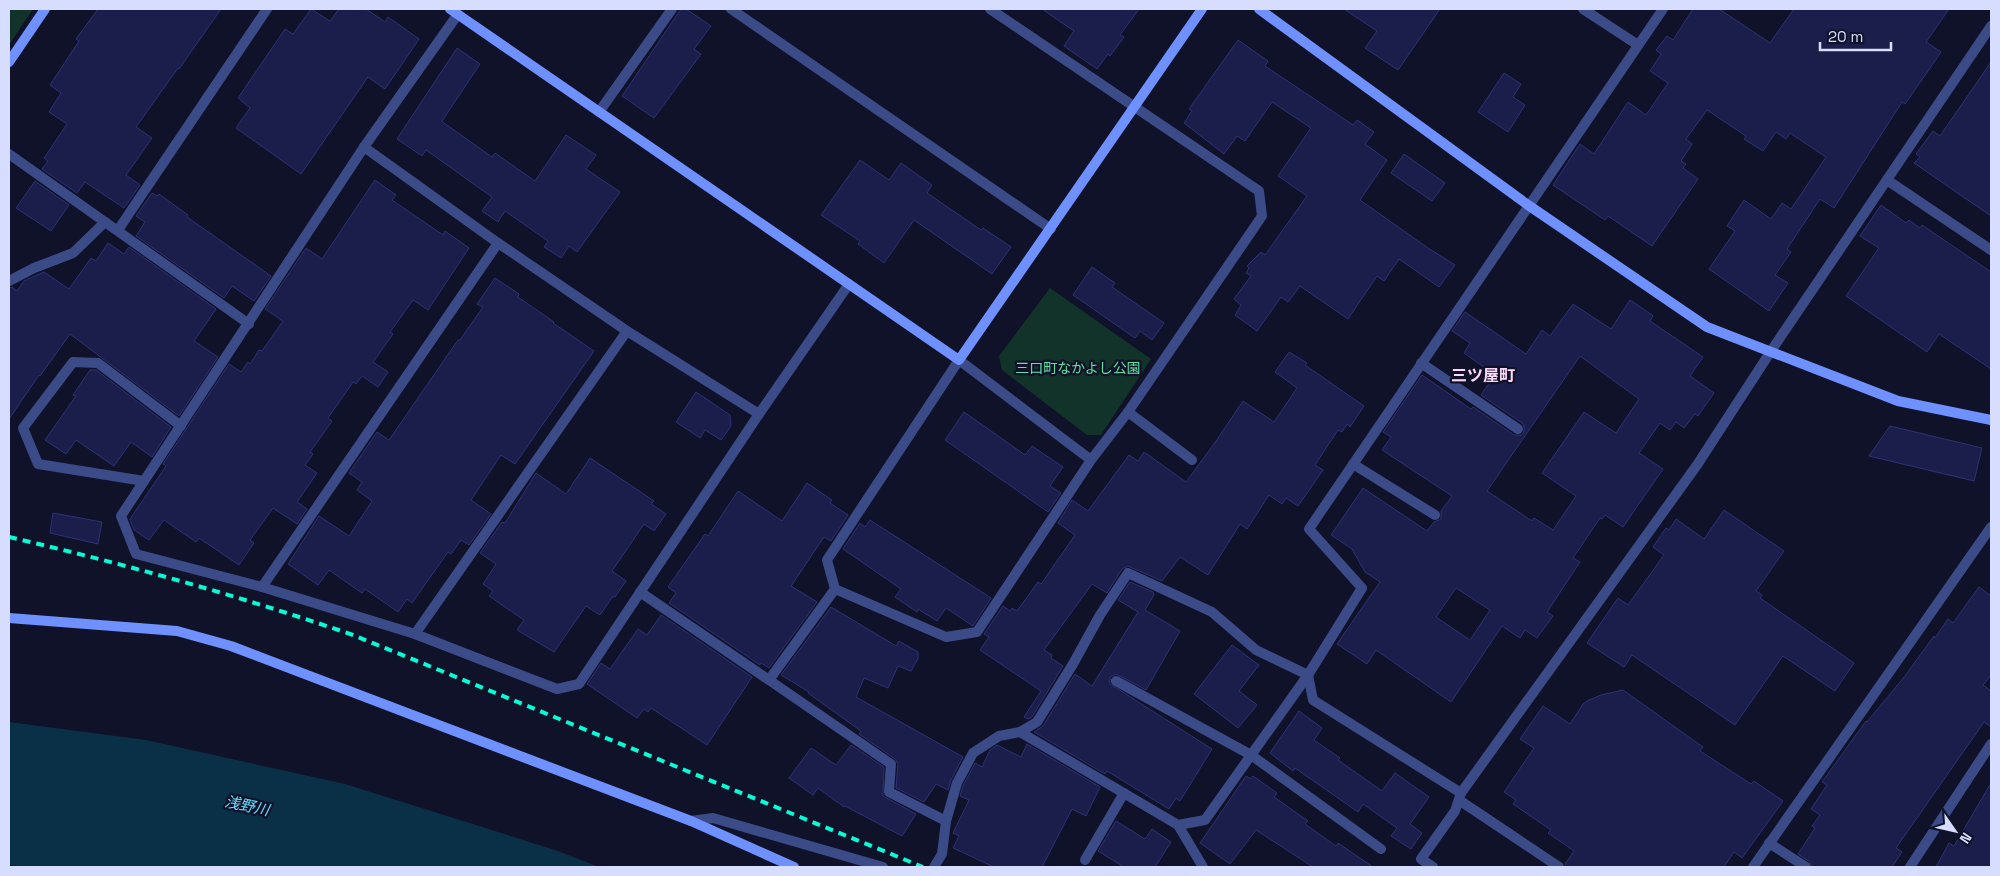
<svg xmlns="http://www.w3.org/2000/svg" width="2000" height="876" font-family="'Space Grotesk','Noto Sans JP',sans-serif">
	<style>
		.green { fill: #123329 }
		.water { fill: #0a3048 }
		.building { fill: #1b1e4a; stroke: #2d3276; fill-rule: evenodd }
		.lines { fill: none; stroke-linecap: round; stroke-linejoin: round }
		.street { stroke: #3a4b88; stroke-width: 10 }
		.secondary { stroke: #6e91ff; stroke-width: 10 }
		.rail { stroke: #03ffd6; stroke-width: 4; stroke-dasharray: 8 6; stroke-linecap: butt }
		.labels { text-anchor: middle; stroke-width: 4.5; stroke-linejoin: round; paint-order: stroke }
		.park-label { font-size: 14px; fill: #60e2a0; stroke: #101229 }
		.water-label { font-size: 15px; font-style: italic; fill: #65e0ff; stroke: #101229 }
		.quarter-label { font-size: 16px; font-weight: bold; fill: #ffd9fb; stroke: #101229 }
	</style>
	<rect width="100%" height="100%" fill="#101229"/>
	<g class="green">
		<polygon points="9,9 33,9 9,45"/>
		<polygon points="1050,288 1151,359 1101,435 1087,435 1002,370 999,356"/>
	</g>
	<polygon class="water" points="9,722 146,740 345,784 555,850 599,867 27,867 9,865"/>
	<g class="building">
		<polygon points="98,9 221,9 179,69 178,68 136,127 152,138 126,175 140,185 124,208 85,182 77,193 42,169 48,161 44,158 67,124 49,112 61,93 50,85 79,41 76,39"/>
		<polygon points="311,9 330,21 339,9 366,9 385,22 388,17 419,39 385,89 368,77 301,174 236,128 250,108 238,98 285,29 293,34"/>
		<polygon points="681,9 686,9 711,26 694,49 701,54 654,118 622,96"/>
		<polygon points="1042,9 1139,9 1120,35 1124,37 1110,56 1108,54 1097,69 1064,46 1074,31"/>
		<polygon points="1344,9 1440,9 1398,70 1365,48 1377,31"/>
		<polygon points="1693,9 1719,9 1770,43 1794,9 1949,9 1926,42 1941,52 1928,71 1905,104 1902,102 1834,208 1820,199 1787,249 1791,252 1775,275 1788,283 1769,311 1709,269 1735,231 1727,226 1744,200 1771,219 1782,203 1791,209 1826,157 1790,133 1786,139 1776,132 1763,151 1744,139 1746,136 1707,110 1686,139 1692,144 1681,161 1686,164 1683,168 1698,179 1652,246 1608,216 1605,220 1553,185 1580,144 1594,154 1628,102 1646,115 1668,83 1650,71 1661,54 1656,50 1667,36 1673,40"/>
		<polygon points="1238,40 1268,61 1265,66 1353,125 1357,120 1374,132 1365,144 1387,160 1360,200 1428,248 1455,265 1439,287 1399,259 1384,281 1377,276 1348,319 1300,286 1288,302 1281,297 1257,331 1235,315 1241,305 1234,299 1251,276 1246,273 1249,268 1247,266 1261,252 1265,255 1307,196 1278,176 1311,128 1272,102 1245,141 1237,136 1224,154 1184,123 1192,111 1189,109"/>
		<polygon points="457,48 480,64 442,121 444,123 492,157 495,153 535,181 566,135 596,155 586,169 620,192 577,252 569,246 561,258 544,247 548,241 505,211 498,222 482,211 492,197 426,150 422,156 397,139"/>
		<polygon points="1991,62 1991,216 1914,163 1920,157 1916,154 1933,131 1940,136"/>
		<polygon points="1504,73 1521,84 1513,97 1525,105 1508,132 1478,112"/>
		<polygon points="1404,154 1445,183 1432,201 1391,173"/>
		<polygon points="860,160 889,180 901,163 932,185 927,193 981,230 983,228 1011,247 992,274 914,220 884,263 858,244 860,241 821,215"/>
		<polygon points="375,180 396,195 392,200 443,235 445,231 469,248 428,310 413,300 390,332 393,334 373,362 388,372 378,387 362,376 356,384 353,382 328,418 332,421 310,452 313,454 305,465 317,473 297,502 307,509 297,524 273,508 250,540 254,543 239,565 199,538 196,542 164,520 149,540 134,530 130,519 166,466 163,464 229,364 241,372 248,362 250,364 259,350 262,351 283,321 265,309 306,248 322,259"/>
		<polygon points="35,181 69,205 51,231 16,208"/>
		<polygon points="152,193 157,196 159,194 188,215 187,217 271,276 254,301 232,286 224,298 136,236 145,222 136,216"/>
		<polygon points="1881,205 1906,223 1909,220 1920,228 1922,225 1991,272 1991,369 1939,334 1927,352 1846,296 1879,248 1860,236"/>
		<polygon points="108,243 124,254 129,247 216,309 194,341 218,357 179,416 70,334 40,376 39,375 9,419 9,288 12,287 17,291 24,281 44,272 69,289 91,258 96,261"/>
		<polygon points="1092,267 1115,283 1112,287 1164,323 1152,340 1140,331 1135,338 1073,295"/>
		<polygon points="495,278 519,294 518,297 554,322 553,323 594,351 515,464 501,455 471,500 491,514 469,545 461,540 451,554 448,552 412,603 407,599 398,612 365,589 362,593 329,570 318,585 288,564 319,516 349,536 372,501 357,490 362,482 349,473 377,432 389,440 458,340 460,340 483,307 477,304"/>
		<path d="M 1630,300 L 1652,315 L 1653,316 L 1650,321 L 1703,357 L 1690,376 L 1714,393 L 1698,416 L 1695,414 L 1684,428 L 1676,422 L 1670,430 L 1660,423 L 1639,453 L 1663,469 L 1623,527 L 1605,515 L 1602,519 L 1600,518 L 1573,558 L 1580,562 L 1547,612 L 1553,616 L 1537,638 L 1525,630 L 1520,638 L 1502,626 L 1451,702 L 1376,650 L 1367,664 L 1337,644 L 1380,582 L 1365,572 L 1352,549 L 1331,535 L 1363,488 L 1427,531 L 1434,522 L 1441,519 L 1441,511 L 1452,496 L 1382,450 L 1391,437 L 1383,432 L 1422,375 L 1471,409 L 1473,407 L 1514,435 L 1521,435 L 1524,432 L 1524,426 L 1522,423 L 1481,395 L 1495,375 L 1464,353 L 1470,343 L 1452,331 L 1465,312 L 1526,354 L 1542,330 L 1550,336 L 1573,304 L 1611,329 ZM 1580,356 L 1639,399 L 1616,433 L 1584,412 L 1542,473 L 1576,496 L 1553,530 L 1534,518 L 1532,521 L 1487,491 ZM 1456,588 L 1490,610 L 1470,640 L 1436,617 Z"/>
		<polygon points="1289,352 1307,363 1305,365 1364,406 1350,427 1347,424 1342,432 1338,430 1315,465 1323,470 1298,506 1286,498 1282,504 1269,495 1247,529 1240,524 1208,575 1180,557 1162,581 1128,566 1122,569 1107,593 1092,584 1044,650 1052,655 1051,658 1063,666 1032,717 1028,719 1024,717 1041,691 980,650 989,637 984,634 1003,606 1010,611 1012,608 1017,611 1038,582 1041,584 1075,535 1058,523 1072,500 1088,511 1129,455 1138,461 1144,452 1186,482 1214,444 1243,401 1274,422 1297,388 1275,372"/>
		<polygon points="90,370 96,370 171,427 152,457 131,442 114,466 76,440 66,454 45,440 76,396 73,395"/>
		<polygon points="696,392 730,415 731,426 721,440 705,430 700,438 676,422"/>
		<polygon points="964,412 1025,455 1032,446 1063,467 1050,486 1061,493 1048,512 945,440"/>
		<polygon points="1890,426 1982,448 1974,481 1869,456"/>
		<polygon points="590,458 654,501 651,504 666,514 654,531 644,524 612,571 626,581 615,597 613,596 600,615 586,606 554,652 517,630 524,620 489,596 493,591 483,584 496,564 480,553 502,522 505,523 536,473 566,494"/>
		<polygon points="807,483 832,500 830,503 848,515 831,541 824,537 791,586 817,602 769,668 761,663 760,665 669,603 676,593 668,587 705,534 708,536 738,491 782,521"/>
		<polygon points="1724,510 1784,551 1756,591 1762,595 1760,598 1854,663 1835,691 1783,656 1735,725 1632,655 1624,667 1587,643 1618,598 1628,605 1664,555 1653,547 1666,528 1669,530 1676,519 1704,539"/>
		<polygon points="53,513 102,522 98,544 50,533"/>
		<polygon points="870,520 991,598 973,626 946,608 937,621 918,609 917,612 895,597 901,589 843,549 860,523 865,527"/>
		<polygon points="1130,582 1153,592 1154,595 1145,610 1180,631 1146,690 1116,674 1110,677 1110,684 1212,749 1180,801 1176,798 1169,809 1107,771 1105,774 1034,732 1043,726 1075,674 1092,686 1138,612 1118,600"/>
		<polygon points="1979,587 1991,596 1991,675 1983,685 1991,691 1991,727 1984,722 1896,848 1902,852 1892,867 1813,867 1810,862 1798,854 1815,828 1812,826 1820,815 1811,809 1827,785 1822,782 1866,721 1867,722 1905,676 1934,636 1935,638 1948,619 1953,623"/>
		<polygon points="831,607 896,646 899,641 918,652 918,659 911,671 898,666 888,688 864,678 856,697 963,757 951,780 948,790 936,784 924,802 896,788 898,764 895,759 859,734 861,731 808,693 809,692 781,675"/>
		<polygon points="661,615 752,677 707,745 651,708 648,712 644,709 637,718 587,684 601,663 610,669 638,629 647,635"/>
		<polygon points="1232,645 1259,665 1239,691 1257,705 1238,728 1194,694"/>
		<polygon points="1623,690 1703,747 1700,751 1751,784 1754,781 1783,801 1742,858 1734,852 1724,867 1566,867 1565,864 1574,851 1548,833 1551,830 1513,804 1516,800 1504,792 1534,748 1520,739 1543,706 1570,724 1583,704 1587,701 1601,695"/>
		<polygon points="1299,711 1322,728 1314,740 1340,758 1338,760 1382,791 1395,773 1429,797 1410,824 1422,833 1411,849 1391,836 1397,828 1363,804 1358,812 1295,768 1293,771 1270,753"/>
		<polygon points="1027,744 1100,787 1086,816 1072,809 1042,867 994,867 953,848 959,836 953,833 969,800 960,796 963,786 975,763 982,767 990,750 997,745 1021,757"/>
		<polygon points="851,745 884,767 883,796 916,814 902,836 845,806 844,807 818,788 813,795 789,778 811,748 836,765"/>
		<polygon points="1246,776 1251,779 1253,776 1277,793 1274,797 1308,821 1305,824 1336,846 1338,843 1373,867 1313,867 1256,830 1230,864 1200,843"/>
		<polygon points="1991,783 1991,867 1936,867 1949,843 1954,846"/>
		<polygon points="1116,821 1145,839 1152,829 1171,842 1155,867 1124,867 1098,851"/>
	</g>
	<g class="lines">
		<g class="street">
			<polyline points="731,9 1051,229"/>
			<polyline points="990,9 1259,191 1262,216 1128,412 1091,460 977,632 946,637 835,589 827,560 959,360 1091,460"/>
			<polyline points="1583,9 1638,45"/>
			<polyline points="458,14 364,147 121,516 136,554 262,587 415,634 557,689 579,684 759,414 849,284"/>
			<polyline points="599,112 672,9"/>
			<polyline points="364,147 498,243 627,331 759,414"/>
			<polyline points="9,154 249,324"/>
			<polyline points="1887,180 1991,250"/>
			<polyline points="118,230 267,9"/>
			<polyline points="9,281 34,268 73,253 105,222"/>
			<polyline points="1421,363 1518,429"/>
			<polyline points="1128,412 1192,460"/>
			<polyline points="1353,464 1435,515"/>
			<polyline points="144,481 38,464 23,428 73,362 98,363 181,426"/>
			<polyline points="262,587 498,243"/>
			<polyline points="640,592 769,680 835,589"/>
			<polyline points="415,634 627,331"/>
			<polyline points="1308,675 1313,700 1461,793"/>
			<polyline points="769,680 891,764 889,792 946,821 957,783 973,753 999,736 1020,732 1037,722 1073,664 1100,615 1128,573 1212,612 1256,650 1308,675"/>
			<polyline points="1116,681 1251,755 1381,849"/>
			<polyline points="1020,732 1178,825 1205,820 1308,675 1362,588 1309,529 1663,9"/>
			<polyline points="1459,800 1559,867"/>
			<polyline points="691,821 713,818 883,867"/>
			<polyline points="1178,825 1203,867"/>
			<polyline points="1769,843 1806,867"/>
			<polyline points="1085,860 1124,793"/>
			<polyline points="934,867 942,854 946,821"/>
			<polyline points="1433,867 1421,859 1455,811 1461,793 1697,465 1771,351 1991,26"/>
			<polyline points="1753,867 1991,527"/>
			<polyline points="1910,867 1991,744"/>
		</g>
		<g class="secondary">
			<polyline points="450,9 959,360 1202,9"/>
			<polyline points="1259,9 1528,205 1707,327 1898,401 1991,420"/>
			<polyline points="9,62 45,9"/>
			<polyline points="9,618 177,631 231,646 691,821 794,867"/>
		</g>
		<path class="rail" d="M 9,537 C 125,564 240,596 353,635 L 923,867"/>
	</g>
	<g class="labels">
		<g class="park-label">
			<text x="1078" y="373">三口町なかよし公園</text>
		</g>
		<g class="water-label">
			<text transform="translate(247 806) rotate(12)" y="5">浅野川</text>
		</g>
		<g class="quarter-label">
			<text x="1483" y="381">三ツ屋町</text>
		</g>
	</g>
	<rect width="2000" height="876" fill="none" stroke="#d7ddff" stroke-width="20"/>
	<g transform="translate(1955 831) rotate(124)" stroke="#101229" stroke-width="4" paint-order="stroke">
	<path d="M0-4L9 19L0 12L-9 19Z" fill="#d7ddff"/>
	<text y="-8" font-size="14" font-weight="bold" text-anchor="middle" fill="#d7ddff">N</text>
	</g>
	<path d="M1820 42v8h71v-8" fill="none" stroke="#d7ddff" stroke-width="2.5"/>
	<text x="1828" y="42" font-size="15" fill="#d7ddff" stroke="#101229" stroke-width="4" paint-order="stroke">20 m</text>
</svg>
